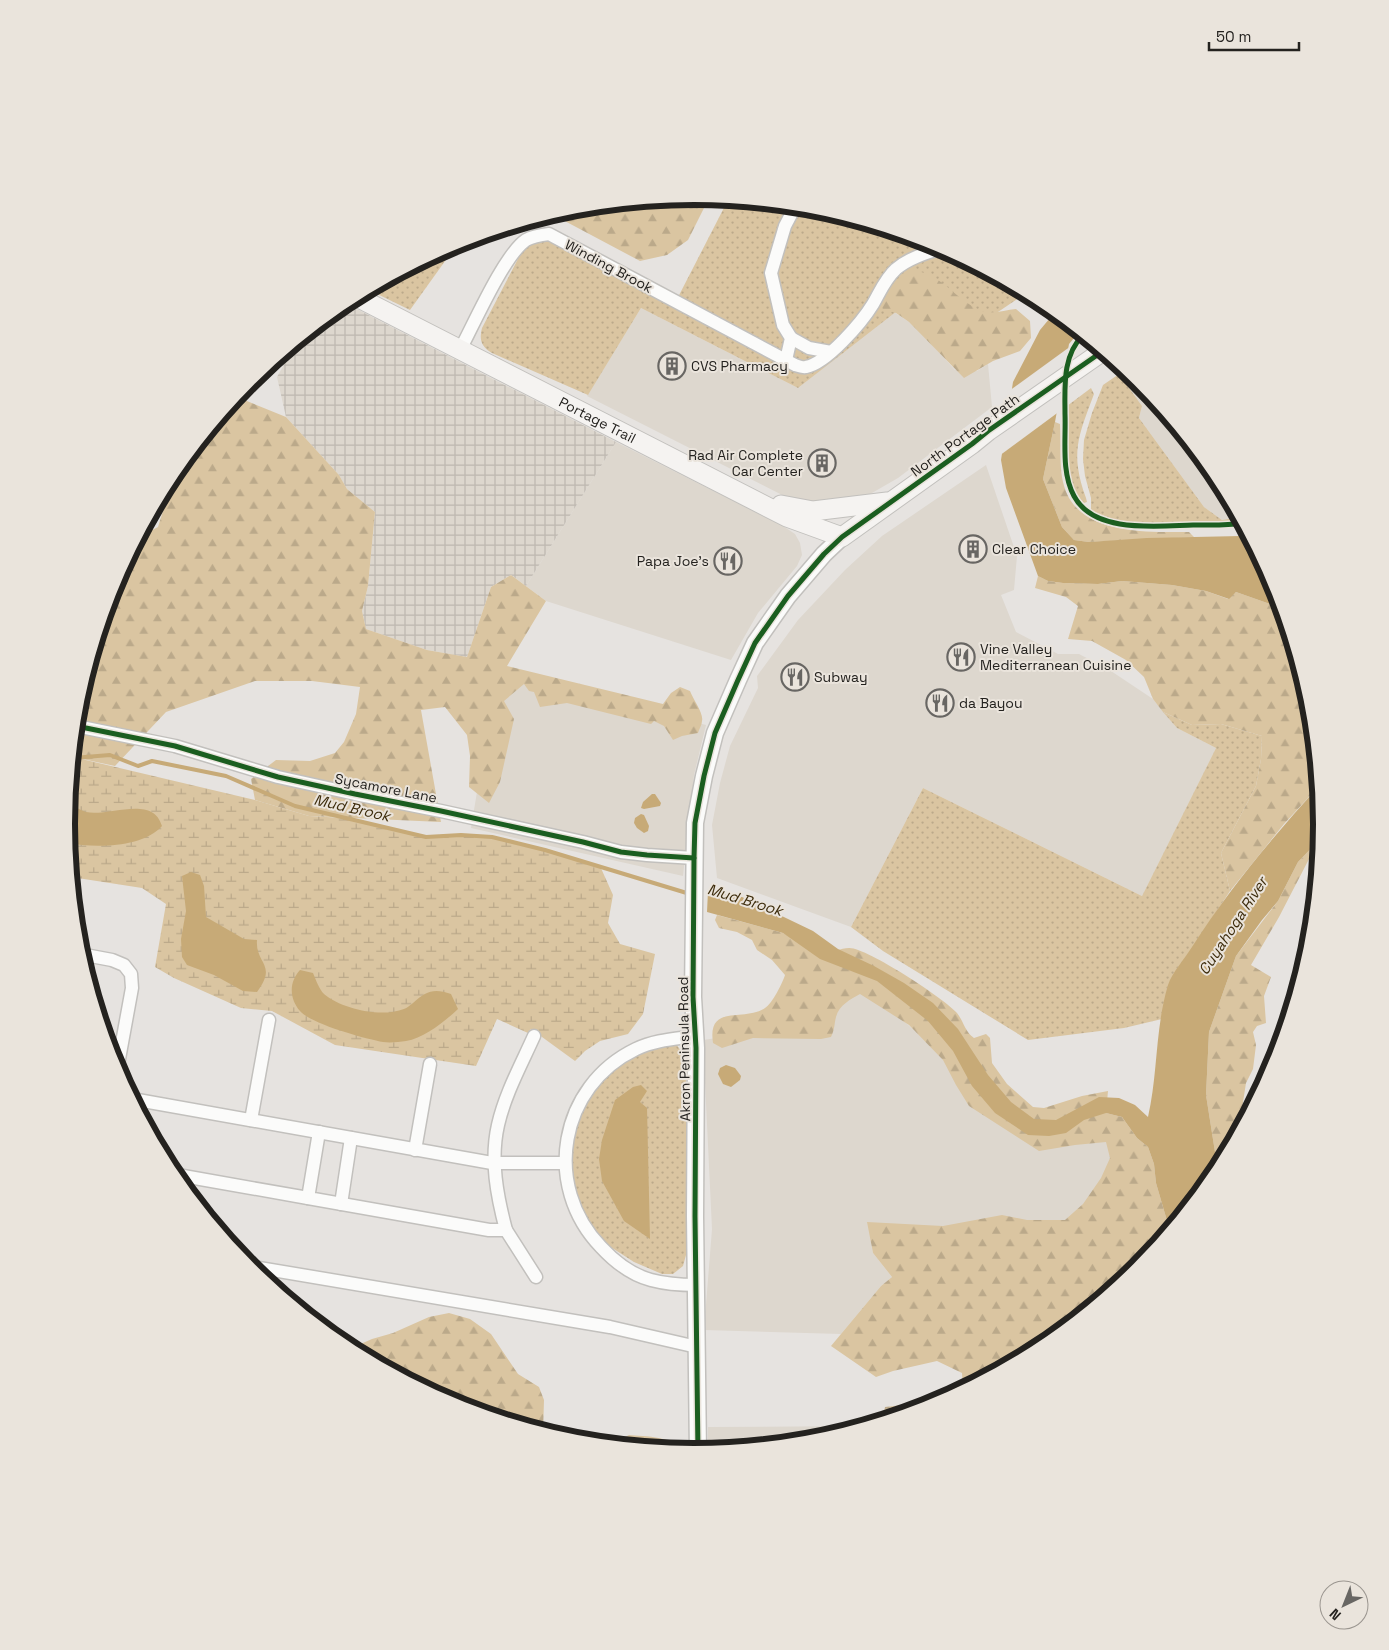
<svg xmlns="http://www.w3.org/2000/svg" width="1389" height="1650" font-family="'Space Grotesk',sans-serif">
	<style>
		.built { fill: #ddd7ce }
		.industrial { fill: url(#industrial-grid) }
		.grass { fill: url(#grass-dots) }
		.forest { fill: url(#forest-firs) }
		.wetland { fill: url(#wetland-marsh) }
		.water { fill: #c7aa77 }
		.pier { fill: #e6e3e0 }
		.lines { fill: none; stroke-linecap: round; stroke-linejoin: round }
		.stream { stroke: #c7aa77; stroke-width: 4 }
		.minor-casing { stroke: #c2c0bd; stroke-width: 15 }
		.tertiary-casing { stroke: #c2c0bd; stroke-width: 19 }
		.secondary-casing { stroke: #c2c0bd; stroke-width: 21 }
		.minor { stroke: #fbfbfa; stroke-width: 12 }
		.tertiary { stroke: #fbfbfa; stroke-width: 16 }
		.secondary { stroke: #f5f3f1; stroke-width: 19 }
		.cycleway-casing { stroke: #eae4dc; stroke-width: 8 }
		.cycleway { stroke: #1b5e20; stroke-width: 5 }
		.labels { text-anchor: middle; stroke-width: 4; stroke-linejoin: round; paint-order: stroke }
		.street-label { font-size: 14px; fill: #24221f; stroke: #eae4dc }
		.poi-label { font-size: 14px; fill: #24221f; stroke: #eae4dc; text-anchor: start }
		.water-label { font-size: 15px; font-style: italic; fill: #3d2c0c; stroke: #eae4dc }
		.rim { fill: none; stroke: #24221f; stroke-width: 6 }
	</style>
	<defs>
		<pattern id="industrial-grid" width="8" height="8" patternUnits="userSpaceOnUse" patternTransform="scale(1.25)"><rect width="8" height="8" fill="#ddd7ce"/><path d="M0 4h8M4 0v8" fill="none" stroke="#beb8b0"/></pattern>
		<pattern id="grass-dots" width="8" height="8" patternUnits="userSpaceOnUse" patternTransform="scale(1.25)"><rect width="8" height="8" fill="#dac5a1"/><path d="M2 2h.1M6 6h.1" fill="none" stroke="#bba98a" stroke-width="1.8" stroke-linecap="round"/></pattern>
		<pattern id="forest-firs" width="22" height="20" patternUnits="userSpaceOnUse" patternTransform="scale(1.25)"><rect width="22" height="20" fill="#dac5a1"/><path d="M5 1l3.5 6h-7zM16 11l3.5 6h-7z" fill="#bba98a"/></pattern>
		<pattern id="wetland-marsh" width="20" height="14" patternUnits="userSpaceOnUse" patternTransform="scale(1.25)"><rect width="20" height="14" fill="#dac5a1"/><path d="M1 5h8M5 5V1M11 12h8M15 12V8" fill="none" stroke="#bba98a"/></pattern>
	</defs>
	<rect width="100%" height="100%" fill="#e6e3e0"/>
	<g class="built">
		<polygon points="641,308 798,388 894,312 909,322 921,332 955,370 977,371 988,364 992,407 898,478 858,501 798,503 587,396"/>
		<polygon points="1125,370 1139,381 1217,476 1239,517 1222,520 1204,507 1139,418 1142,406 1119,374"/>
		<polygon points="616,442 783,526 795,534 800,543 802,555 797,566 758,613 731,660 546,601 526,586"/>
		<polygon points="986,465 1017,556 1014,590 1001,595 1016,632 1058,654 1079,654 1108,669 1153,699 1177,728 1216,748 1142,896 923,788 851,927 717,878 712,825 720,783 730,746 758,688 757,676 798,620 845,570 882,536"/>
		<polygon points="497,672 706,725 694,775 683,876 471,828"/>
		<polygon points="859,980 1034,1140 1101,1140 1120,1144 1104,1179 1049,1259 871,1243 873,1253 892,1277 881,1286 841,1334 704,1330 712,1229 703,1040 757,1032"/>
		<polygon points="867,1426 817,1441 708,1452 708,1427"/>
	</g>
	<polygon class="industrial" points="345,303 616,442 526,586 511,575 491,587 467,657 427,650 366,629 362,611 368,586 375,512 347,489 339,475 286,417 277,377 296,343"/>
	<g class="grass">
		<path d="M 728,200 L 817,209 L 935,245 L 1026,293 L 952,343 L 915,297 L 798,388 L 641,308 L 588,395 L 492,353 C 481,347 479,339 482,328 L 520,255 C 532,241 536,239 554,243 L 674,305 Z"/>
		<polygon points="458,243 410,310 369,290 454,244"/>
		<polygon points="1119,374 1142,406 1139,418 1204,507 1222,520 1239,517 1241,521 1147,526 1120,522 1091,511 1091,498 1085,476 1083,459 1084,440 1092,413 1103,385"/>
		<path d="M 1091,388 L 1094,394 C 1078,437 1070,453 1086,498 L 1087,502 L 1084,503 C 1061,480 1068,436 1067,406 Z"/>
		<polygon points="1163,712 1192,725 1221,724 1262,736 1261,759 1256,786 1221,853 1230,891 1169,984 1162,1019 1124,1028 1028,1040 883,951 851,927 923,788 1142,896 1216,748 1177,728"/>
		<polygon points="675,1043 685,1056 689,1165 686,1255 683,1266 673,1274 662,1274 634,1262 609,1246 588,1221 579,1200 572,1178 570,1159 578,1117 596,1086 618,1065 637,1052"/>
	</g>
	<g class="forest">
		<polygon points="695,197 709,198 688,240 667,255 640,261 561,219 535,221 508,230 504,229 572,209"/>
		<path d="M 912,270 C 943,274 956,301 982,311 C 992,315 1005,310 1016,309 L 1030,321 L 1031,338 L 1020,351 L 993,361 L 964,378 L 909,322 L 896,313 L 883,309 L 880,305 C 889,289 897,278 912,270 Z"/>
		<path d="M 237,397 L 286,417 L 339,475 L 347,489 L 375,512 L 368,586 L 362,611 L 366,629 L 427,650 L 467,657 L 491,587 L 511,575 L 546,601 L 507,666 L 663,704 L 671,693 L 680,687 L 690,691 C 693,699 704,714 702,721 C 702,725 699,729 698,733 L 682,736 L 673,740 L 664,726 L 654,721 L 651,724 L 567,703 L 540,707 L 534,692 L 529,691 L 524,684 L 504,701 L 514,719 L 500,782 L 489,803 L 469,787 L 470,756 L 467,735 L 445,707 L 421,710 L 441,822 L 309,816 L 255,800 L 251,779 L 276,760 L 310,761 L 335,753 L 344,742 L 356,714 L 360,687 L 312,681 L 255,681 L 166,712 L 115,766 L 73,757 L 78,702 L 114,584 L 139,537 L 158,527 L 168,495 L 178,482 L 177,470 Z"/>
		<path d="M 1055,422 L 1060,424 C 1061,443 1059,464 1063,482 C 1075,536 1147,532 1189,532 L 1194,537 L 1089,542 L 1074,540 L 1062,527 L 1043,479 Z"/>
		<polygon points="1038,576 1048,581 1063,583 1098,584 1122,581 1172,585 1206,591 1228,599 1236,592 1270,604 1283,610 1311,703 1319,786 1284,824 1230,891 1221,853 1256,786 1261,759 1262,736 1221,724 1192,725 1163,712 1153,699 1144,677 1126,660 1092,641 1068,639 1078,606 1066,597 1035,588"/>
		<polygon points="1322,837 1320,850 1309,859 1279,917 1251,965 1271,977 1264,996 1266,1023 1257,1026 1253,1032 1256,1045 1253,1069 1246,1083 1238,1134 1218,1171 1206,1095 1209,1032 1236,956 1278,901 1298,862"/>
		<path d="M 717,915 L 783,933 L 823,955 C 831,953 841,948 849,948 C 866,947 945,999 957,1013 C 964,1022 965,1032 974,1038 L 986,1034 L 990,1038 L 992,1063 L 1007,1084 L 1033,1107 L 1044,1108 L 1082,1096 L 1108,1091 L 1106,1113 L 1122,1117 L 1137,1138 L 1148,1147 L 1154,1164 L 1156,1183 L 1170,1231 L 1139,1269 L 1043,1348 L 963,1390 L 962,1373 L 937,1361 L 893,1371 L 876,1377 L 831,1346 L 881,1286 L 892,1277 L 873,1253 L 867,1222 L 943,1226 L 1002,1215 L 1027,1220 L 1065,1220 L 1083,1204 L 1101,1178 L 1110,1158 L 1106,1142 L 1075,1145 L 1039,1151 L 969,1106 L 956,1085 L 943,1060 L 909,1025 L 860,994 C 851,999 839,1005 836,1017 C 834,1025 835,1028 831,1037 L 821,1039 L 753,1038 L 722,1048 L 713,1043 C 707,1003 744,1022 765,1008 C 772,1004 783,982 785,975 L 772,960 L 757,950 L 752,940 L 737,932 L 719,928 L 715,920 Z"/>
		<polygon points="449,1313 470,1319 491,1334 518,1374 539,1387 544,1400 543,1432 454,1405 349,1349 372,1339 393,1333 429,1317"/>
		<polygon points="958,1393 935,1406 882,1422 885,1407 936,1401"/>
		<path d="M 629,1435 C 643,1436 679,1437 684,1452 L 626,1447 L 623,1438 Z"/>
	</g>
	<polygon class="wetland" points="73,757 255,800 309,816 344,818 426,837 461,835 492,837 545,850 600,866 613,895 608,923 620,944 655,954 643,1014 628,1034 600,1041 585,1051 575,1061 531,1029 528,1033 497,1019 476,1066 335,1045 272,1011 241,1008 174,978 155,967 166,904 142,888 71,877 66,825"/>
	<g class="water">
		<polygon points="1055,312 1079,332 1069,344 1055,422 1043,479 1062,527 1074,540 1089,542 1147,538 1241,536 1252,542 1275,585 1283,610 1270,604 1236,592 1229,599 1206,591 1172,585 1122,581 1098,584 1063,583 1048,581 1038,576 1006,488 1001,460 1013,382 1040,330"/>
		<path d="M 1319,786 L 1323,825 L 1322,837 L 1298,862 L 1278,901 L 1262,920 L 1236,956 L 1209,1032 L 1206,1095 L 1218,1171 L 1170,1231 L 1156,1183 L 1154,1164 L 1148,1147 L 1137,1138 L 1122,1117 L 1106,1113 L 1084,1120 L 1066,1133 L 1049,1136 L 1028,1135 L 995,1113 L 972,1086 L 953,1051 L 928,1021 L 877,981 L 820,959 L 783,933 L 707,912 L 708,891 L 742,897 L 813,931 L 838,949 L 874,966 L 904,983 L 933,1003 L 958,1029 L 988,1075 L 1011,1102 L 1034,1119 L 1056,1120 L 1099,1097 L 1119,1098 L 1135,1105 L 1148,1117 C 1158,1074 1155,1028 1168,985 C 1172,973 1185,958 1192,947 C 1229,889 1273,837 1319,786 Z"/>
		<polygon points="652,794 655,794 661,803 660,806 644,809 641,808 643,802"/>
		<path d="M 68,803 C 74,806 80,810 86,812 C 109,817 153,794 162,826 C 143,848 94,848 68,843 L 66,825 Z"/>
		<polygon points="641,814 644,815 649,826 648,831 644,833 637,828 634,823 635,818"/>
		<path d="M 191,872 L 200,875 L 204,886 L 206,917 L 244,939 L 257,940 C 255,964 278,964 257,992 L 243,991 L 214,975 L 187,965 L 182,957 L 181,939 L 186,911 L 182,876 Z"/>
		<path d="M 300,970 L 313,973 C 316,980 319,989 324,994 C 342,1009 381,1018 404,1009 C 407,1008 410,1005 413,1003 C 426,991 434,988 451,994 L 458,1009 C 445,1021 425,1038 406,1041 C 399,1042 390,1043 383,1042 C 366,1039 311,1024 300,1011 C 289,998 289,982 300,970 Z"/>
		<polygon points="726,1065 735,1068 741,1076 740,1080 731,1087 723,1084 718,1074 720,1068"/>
		<polygon points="641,1085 647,1091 640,1102 647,1108 650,1239 624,1221 602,1181 599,1159 602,1140 615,1100 633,1087"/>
	</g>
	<polygon class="pier" points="1071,346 1060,411 999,456 1009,391"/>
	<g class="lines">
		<polyline class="stream" points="73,758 110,755 138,766 152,761 226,776 295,806 426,837 461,835 492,837 545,850 690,894"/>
		<g class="minor-casing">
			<g id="minor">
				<polyline points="791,338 809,348 831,352"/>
				<path d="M 460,350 C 474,324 504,255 526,240 C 533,236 541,235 549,234 L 795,365 C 798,366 803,368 806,367 C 827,363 862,322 873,304 C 880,292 885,279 896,269 C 909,258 926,253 942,248"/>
				<polyline points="786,360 791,338 783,325 771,273 785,226 795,207"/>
				<polyline points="76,726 175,746 278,777 355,794 441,811 583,842 621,852 647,855 694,858"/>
				<polyline points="80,954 112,960 124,965 131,974 132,988 117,1070"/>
				<path d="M 695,1036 C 675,1039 655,1040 636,1049 C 559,1086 542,1186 601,1247 C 614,1261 632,1275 651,1280 C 666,1284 681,1285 696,1285"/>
				<polyline points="132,1099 492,1163 564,1163"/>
				<polyline points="251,1120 269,1020"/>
				<path d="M 319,1132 L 308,1198 L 489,1230 L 506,1230 C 497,1196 490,1160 498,1125 C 505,1094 521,1065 534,1036"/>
				<polyline points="415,1150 430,1064"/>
				<polyline points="172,1174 308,1198"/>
				<polyline points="341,1204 351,1138"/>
				<polyline points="506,1230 536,1277"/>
				<polyline points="248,1266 610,1327 697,1347"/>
			</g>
		</g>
		<g class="tertiary-casing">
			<polyline id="tertiary" points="698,1453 695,1216 696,1048 693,997 695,823 704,776 715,733 738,680 755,643 788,596 824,554 842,537"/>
		</g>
		<g class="secondary-casing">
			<g id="secondary">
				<path id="s1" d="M 357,297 L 787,517 L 842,537 L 972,444 L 988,431 L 1103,351"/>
				<polyline points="781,505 813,511 887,502"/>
			</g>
		</g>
		<use href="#minor" class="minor"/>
		<use href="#tertiary" class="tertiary"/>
		<use href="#secondary" class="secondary"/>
		<g class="cycleway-casing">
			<g id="cycleway">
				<path d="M 1083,335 C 1062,356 1065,387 1065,414 C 1066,440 1061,472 1074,496 C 1094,534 1157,526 1193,525 C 1209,525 1226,526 1242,523"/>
				<polyline points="76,726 175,746 278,777 355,794 441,811 583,842 621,852 647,855 694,858"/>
				<polyline points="698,1453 695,1216 696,1048 693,997 694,858 695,823 704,776 715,733 738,680 755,643 788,596 824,554 842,537 972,444 988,431 1103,351"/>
			</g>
		</g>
		<use href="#cycleway" class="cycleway"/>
	</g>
	<defs>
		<g id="building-ring" transform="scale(1.4375)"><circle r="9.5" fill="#eae4dc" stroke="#686663" stroke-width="1.5"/><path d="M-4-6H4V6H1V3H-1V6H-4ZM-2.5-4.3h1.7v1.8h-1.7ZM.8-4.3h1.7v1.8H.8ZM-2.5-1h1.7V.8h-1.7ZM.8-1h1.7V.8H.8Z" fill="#686663"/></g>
		<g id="restaurant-ring" transform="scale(1.4375)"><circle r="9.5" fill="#eae4dc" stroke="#686663" stroke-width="1.5"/><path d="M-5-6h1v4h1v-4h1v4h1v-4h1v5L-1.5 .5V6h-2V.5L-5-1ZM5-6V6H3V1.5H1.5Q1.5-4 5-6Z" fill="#686663"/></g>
	</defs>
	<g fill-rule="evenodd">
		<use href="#building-ring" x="672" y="366"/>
		<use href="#building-ring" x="822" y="463"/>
		<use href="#building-ring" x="973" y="549"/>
		<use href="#restaurant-ring" x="728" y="561"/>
		<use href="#restaurant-ring" x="961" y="657"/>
		<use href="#restaurant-ring" x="795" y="677"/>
		<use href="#restaurant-ring" x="940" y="703"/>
	</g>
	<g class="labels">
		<g class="street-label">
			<text transform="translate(609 266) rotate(28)" y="5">Winding Brook</text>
			<text dy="5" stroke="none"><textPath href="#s1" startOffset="270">Portage Trail</textPath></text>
			<text transform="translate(965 435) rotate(-36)" y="5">North Portage Path</text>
			<text transform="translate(386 788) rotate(11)" y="5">Sycamore Lane</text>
			<text transform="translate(684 1049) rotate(-91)" y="5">Akron Peninsula Road</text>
		</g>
		<g class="poi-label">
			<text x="691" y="371">CVS Pharmacy</text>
			<text x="803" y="460" text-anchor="end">Rad Air Complete<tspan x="803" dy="16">Car Center</tspan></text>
			<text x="992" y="554">Clear Choice</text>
			<text x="709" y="566" text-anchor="end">Papa Joe's</text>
			<text x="980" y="654">Vine Valley<tspan x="980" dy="16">Mediterranean Cuisine</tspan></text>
			<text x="814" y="682">Subway</text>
			<text x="959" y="708">da Bayou</text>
		</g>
		<g class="water-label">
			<text transform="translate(352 808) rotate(13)" y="5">Mud Brook</text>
			<text transform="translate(745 900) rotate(17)" y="5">Mud Brook</text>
			<text transform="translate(1233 926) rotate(-57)" y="5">Cuyahoga River</text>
		</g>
	</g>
	<path d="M0 0H1389V1650H0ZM75 824a619 619 0 1 1 1238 0a619 619 0 1 1-1238 0Z" fill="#eae4dc" fill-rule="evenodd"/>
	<path class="rim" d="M75 824a619 619 0 1 1 1238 0a619 619 0 1 1-1238 0Z"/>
	<g transform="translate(1344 1605) rotate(223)"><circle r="24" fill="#eae4dc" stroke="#9b9690"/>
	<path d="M0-4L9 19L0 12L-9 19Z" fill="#686663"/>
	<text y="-8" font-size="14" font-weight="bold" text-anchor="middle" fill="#24221f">N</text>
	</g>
	<path d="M1209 42v8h90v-8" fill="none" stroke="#24221f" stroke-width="2.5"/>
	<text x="1216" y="42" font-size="15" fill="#24221f" stroke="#eae4dc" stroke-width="4" paint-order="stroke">50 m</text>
</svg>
